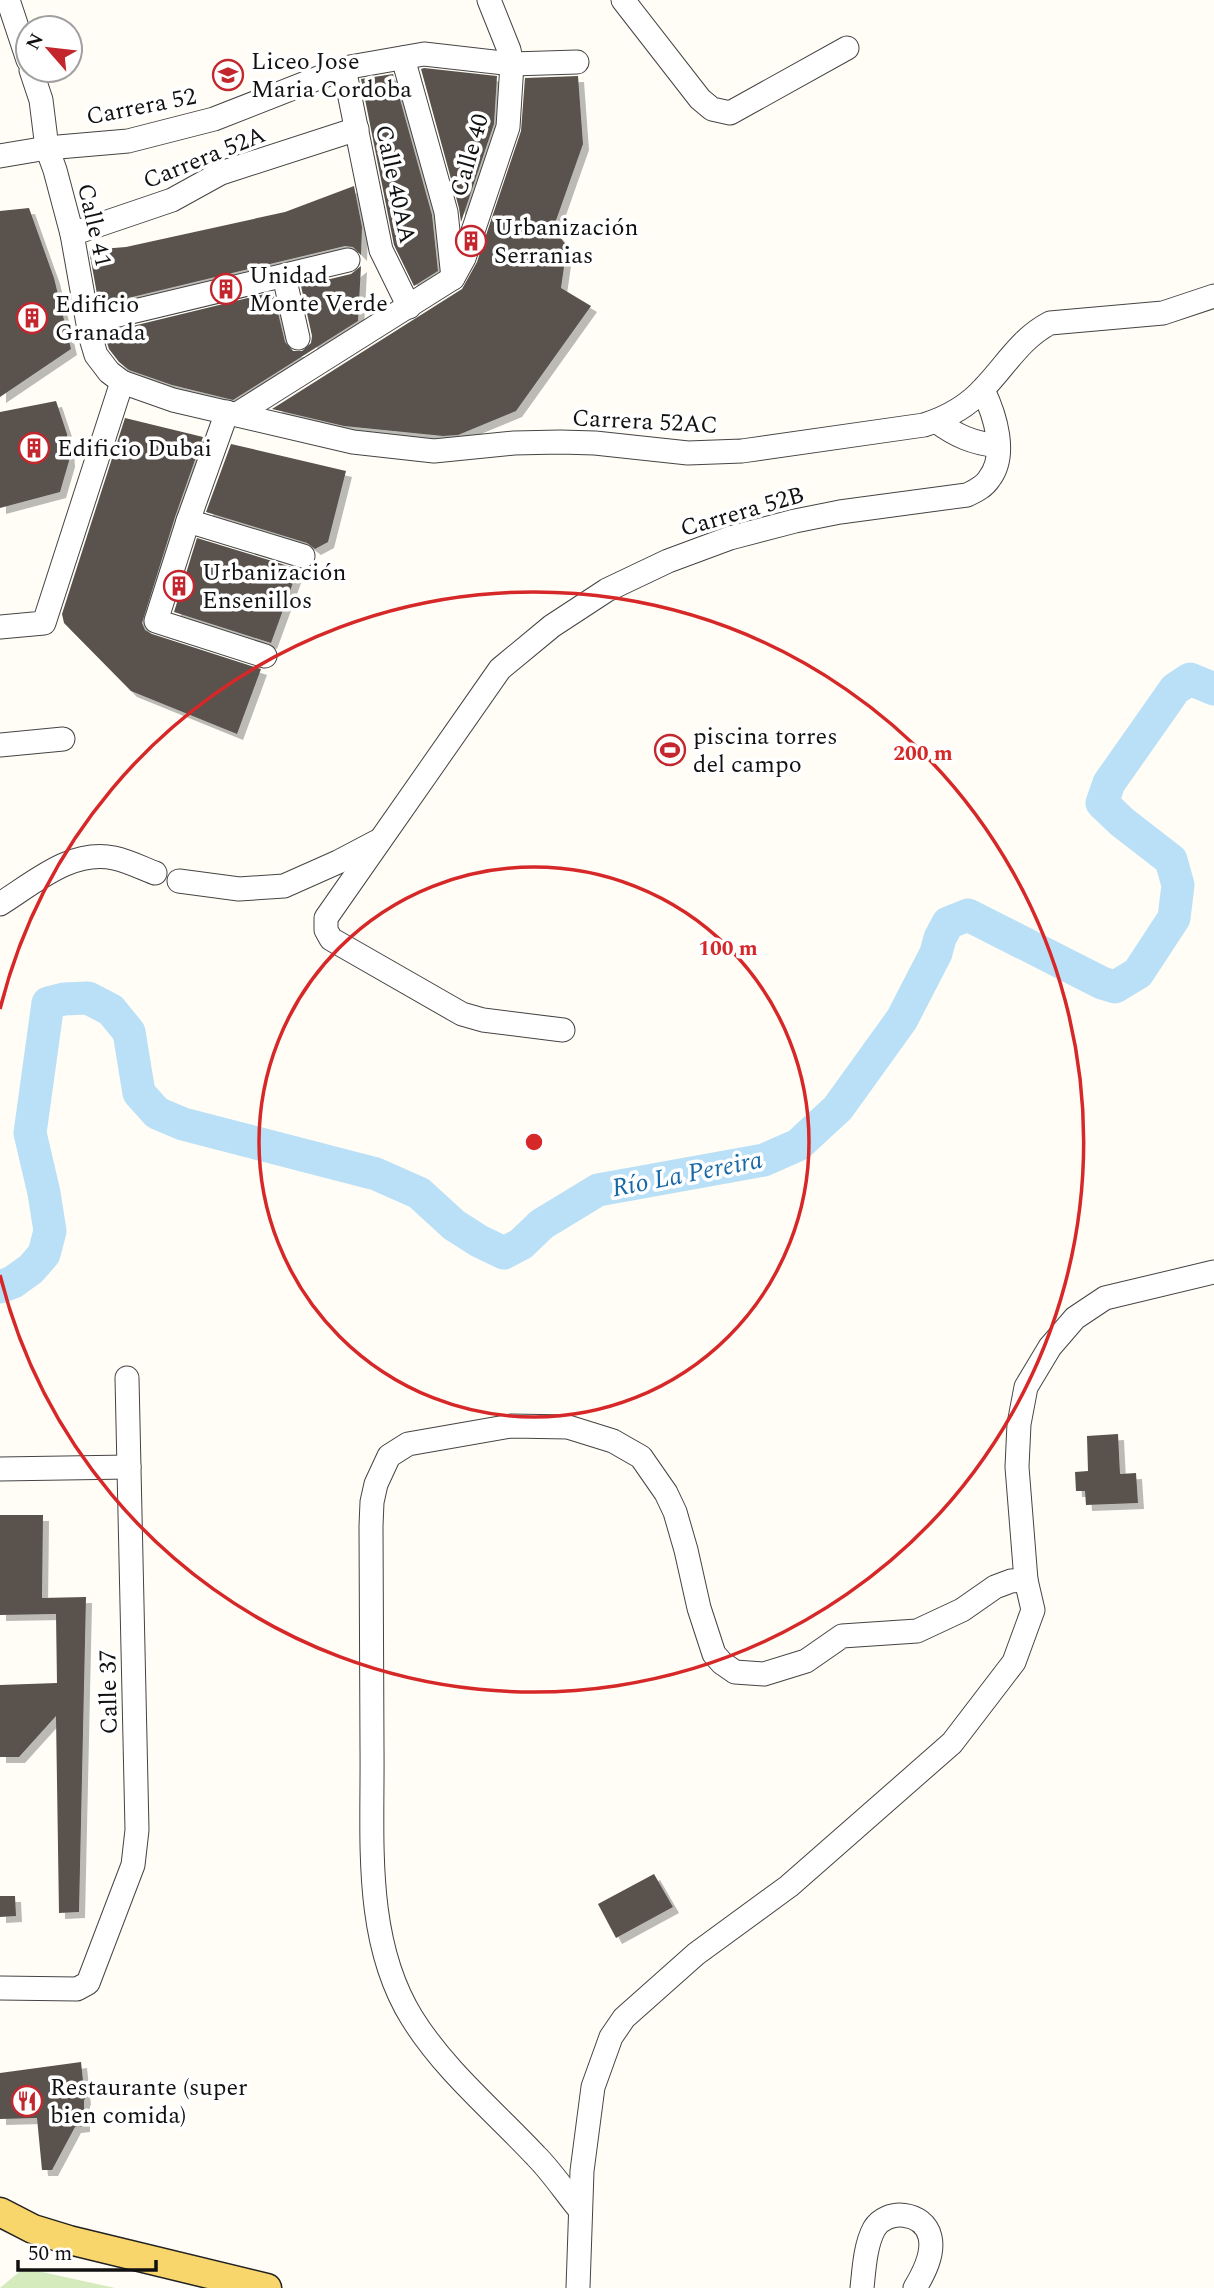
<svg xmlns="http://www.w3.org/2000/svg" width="1214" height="2288" font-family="Spectral,serif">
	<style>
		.green { fill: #d5ebbd }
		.water { fill: #b9e0f7; stroke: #3f96cf; stroke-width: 2 }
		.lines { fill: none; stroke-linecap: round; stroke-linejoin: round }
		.river { stroke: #b9e0f7; stroke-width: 33 }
		.building { fill: #5a524d; filter: url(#shadow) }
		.minor-casing { stroke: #444; stroke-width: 25 }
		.major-casing { stroke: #222; stroke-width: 31 }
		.minor { stroke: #fff; stroke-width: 23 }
		.major { stroke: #f9d66b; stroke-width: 28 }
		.ring { fill: none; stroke: #d62828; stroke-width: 3.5 }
		.labels { text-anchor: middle; stroke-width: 7; stroke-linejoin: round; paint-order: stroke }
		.poi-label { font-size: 24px; fill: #111; stroke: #fff; text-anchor: start }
		.street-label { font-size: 24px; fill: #111; stroke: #fff }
		.water-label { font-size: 26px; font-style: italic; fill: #1768a6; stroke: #fff }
		.centre { fill: #d62828; stroke: #fff; stroke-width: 3.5 }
		.ring-label { font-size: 21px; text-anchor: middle; font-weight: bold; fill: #d62828; stroke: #fff; stroke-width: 7; stroke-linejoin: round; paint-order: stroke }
	</style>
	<defs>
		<filter id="shadow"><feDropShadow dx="6" dy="6" stdDeviation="0" flood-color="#0004"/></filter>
	</defs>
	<rect width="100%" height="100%" fill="#fffdf5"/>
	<polygon class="green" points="24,2268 115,2288 0,2288"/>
	<polygon class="water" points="674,736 683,747 666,765 656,752"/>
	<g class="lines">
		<polyline class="river" points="0,1287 13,1282 31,1269 44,1254 50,1231 44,1193 30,1133 48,1003 64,999 88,998 111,1010 129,1032 139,1093 157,1113 183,1124 376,1174 419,1193 454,1225 479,1241 504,1253 521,1244 542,1224 598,1190 764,1160 798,1145 838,1108 902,1019 936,953 940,938 948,923 968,915 1102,983 1115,987 1138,973 1174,918 1178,885 1171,860 1122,822 1102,803 1109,783 1175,689 1190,679 1214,689"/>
	</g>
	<g class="building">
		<polygon points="424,68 497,76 494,124 461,222 459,208 421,69"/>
		<polygon points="393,74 432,215 438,271 414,286 394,245 361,79"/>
		<polygon points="578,76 583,144 553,229 567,246 561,288 591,306 516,411 458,435 443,436 344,426 272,409 462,289 477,262 521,131 525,78"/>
		<polygon points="354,186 362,227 361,255 353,247 345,246 99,305 89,250 126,247 285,212"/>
		<polygon points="29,208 54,278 71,349 0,397 0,211"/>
		<polygon points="361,266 358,321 233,400 172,385 129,370 119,362 109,349 104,333 273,292 285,342 293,351 302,351 311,343 312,336 301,286 351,274"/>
		<polygon points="56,401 67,434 69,461 60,492 0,508 0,412"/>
		<polygon points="125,418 203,437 175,517 142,623 145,630 152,634 261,669 237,734 131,691 64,623 62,614"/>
		<polygon points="231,444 346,471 328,542 315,549 307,543 206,512"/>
		<polygon points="197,538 298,569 271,643 174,612"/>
		<polygon points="1118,1434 1120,1474 1136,1473 1138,1503 1086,1505 1085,1491 1076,1491 1075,1472 1088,1471 1087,1436"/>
		<polygon points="0,1515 43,1515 42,1598 86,1597 79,1912 59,1913 56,1716 19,1757 0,1757 0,1685 57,1683 56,1614 0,1615"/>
		<polygon points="654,1874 673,1907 616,1938 598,1904"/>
		<polygon points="0,1896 15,1896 16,1916 0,1917"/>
		<polygon points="81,2062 85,2099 84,2100 84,2126 75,2127 52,2170 42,2170 37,2118 0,2119 0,2073"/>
	</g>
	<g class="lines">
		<g class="minor-casing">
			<g id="minor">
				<polyline points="8,0 28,60"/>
				<polyline points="623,0 700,99 712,109 730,113 847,48"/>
				<polyline points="403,58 446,212 453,278"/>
				<polyline points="344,68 381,250 409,307"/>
				<path d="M 31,70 L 41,100 L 47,148 L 55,170 L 72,234 L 90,335 L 96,355 L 109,372 L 122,382 L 173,400 L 353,442 L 434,451 L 514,443 L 560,442 L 595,443 L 688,453 L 742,451 L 924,425 C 946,418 968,406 984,388 C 1006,365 1021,338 1050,323 L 1163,313 L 1214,296"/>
				<polyline points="0,156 47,148 128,141 214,119 344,68 424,54 512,64 577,62"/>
				<polyline points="72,234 172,200 221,173 357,129"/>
				<polyline points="284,276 298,338"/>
				<polyline points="89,322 348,260"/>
				<polyline points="227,412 188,521 156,621 265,656"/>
				<polyline points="237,414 453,278 464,258 508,127 512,64 509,50 489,0"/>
				<path d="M 936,421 C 956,436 973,443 998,446"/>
				<polyline points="188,521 303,556"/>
				<polyline points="0,627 44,623 122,382"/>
				<polyline points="0,745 63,739"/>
				<polyline points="179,881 239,889 284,886 338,862 376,842"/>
				<path d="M 0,904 C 34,883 71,849 114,858 C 128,861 142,868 155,873"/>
				<path d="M 563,1030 L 483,1020 L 462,1014 L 331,939 L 326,930 L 326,918 L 500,669 L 552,626 L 607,590 L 668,561 L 730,538 L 795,521 L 840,512 L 967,495 C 975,491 984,487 989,479 C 1008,455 995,415 983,390"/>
				<polyline points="0,1469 129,1467"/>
				<polyline points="0,1988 77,1989 88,1983 133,1865 137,1830 127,1378"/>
				<path d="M 580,2210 C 565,2192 552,2172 536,2156 C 494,2111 445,2071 412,2018 C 363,1939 373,1838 372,1749 C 371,1674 371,1600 371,1526 L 372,1502 L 376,1484 L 389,1456 L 408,1444 L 511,1426 L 568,1427 L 613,1441 L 641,1457 L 666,1493 L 675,1512 L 686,1550 L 699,1608 L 714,1654 L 722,1663 L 735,1672 L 764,1674 L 806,1661 L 842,1636 L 917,1631 L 962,1610 L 995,1587 L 1011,1581 L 1026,1580"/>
				<polyline points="578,2288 582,2171 593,2087 611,2037 624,2018 696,1954 789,1886 952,1743 1014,1662 1033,1610 1026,1580 1017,1467 1019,1424 1026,1387 1050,1347 1075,1318 1105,1298 1214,1272"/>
				<path d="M 862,2288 C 864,2270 865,2246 874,2229 C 886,2208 924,2211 930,2237 C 934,2254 924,2273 915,2288"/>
			</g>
		</g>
		<g class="major-casing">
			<polyline id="major" points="0,2212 33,2229 69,2240 267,2288"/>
		</g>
		<use href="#minor" class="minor"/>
		<use href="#major" class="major"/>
	</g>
	<g class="ring">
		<circle cx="534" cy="1142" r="275"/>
		<path d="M0 1009A550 550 0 1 1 0 1275"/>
	</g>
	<defs>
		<g id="school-ring" transform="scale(1.575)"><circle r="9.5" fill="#fff" stroke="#c4262e" stroke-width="1.5"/><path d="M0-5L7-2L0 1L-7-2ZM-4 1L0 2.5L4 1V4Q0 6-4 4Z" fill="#c4262e"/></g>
		<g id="building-ring" transform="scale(1.575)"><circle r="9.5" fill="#fff" stroke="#c4262e" stroke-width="1.5"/><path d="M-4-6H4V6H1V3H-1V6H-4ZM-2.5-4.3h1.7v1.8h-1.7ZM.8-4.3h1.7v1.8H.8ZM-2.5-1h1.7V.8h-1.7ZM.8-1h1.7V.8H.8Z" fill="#c4262e"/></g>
		<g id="stadium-ring" transform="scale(1.575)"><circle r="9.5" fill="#fff" stroke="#c4262e" stroke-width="1.5"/><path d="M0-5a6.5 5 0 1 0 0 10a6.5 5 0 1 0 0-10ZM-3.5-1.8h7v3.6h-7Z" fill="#c4262e"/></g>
		<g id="restaurant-ring" transform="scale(1.575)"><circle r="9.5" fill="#fff" stroke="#c4262e" stroke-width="1.5"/><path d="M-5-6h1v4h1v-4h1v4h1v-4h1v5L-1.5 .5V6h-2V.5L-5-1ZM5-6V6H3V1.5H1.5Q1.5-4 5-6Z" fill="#c4262e"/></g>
	</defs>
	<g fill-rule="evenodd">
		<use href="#school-ring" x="228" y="75"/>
		<use href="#building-ring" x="471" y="241"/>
		<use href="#building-ring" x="226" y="289"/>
		<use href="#building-ring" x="32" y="318"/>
		<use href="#building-ring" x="34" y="448"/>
		<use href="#building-ring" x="179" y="586"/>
		<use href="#stadium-ring" x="670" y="750"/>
		<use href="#restaurant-ring" x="27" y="2101"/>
	</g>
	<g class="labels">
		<g class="poi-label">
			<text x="251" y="69">Liceo Jose<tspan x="251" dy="28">Maria Cordoba</tspan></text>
			<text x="494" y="235">Urbanización<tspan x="494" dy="28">Serranias</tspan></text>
			<text x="249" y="283">Unidad<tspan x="249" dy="28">Monte Verde</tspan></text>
			<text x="55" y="312">Edificio<tspan x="55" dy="28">Granada</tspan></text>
			<text x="57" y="456">Edificio Dubai</text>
			<text x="202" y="580">Urbanización<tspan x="202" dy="28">Ensenillos</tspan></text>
			<text x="693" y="744">piscina torres<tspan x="693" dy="28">del campo</tspan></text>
			<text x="50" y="2095">Restaurante (super<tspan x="50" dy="28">bien comida)</tspan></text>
		</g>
		<g class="street-label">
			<text transform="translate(141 106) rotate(-11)" y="8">Carrera 52</text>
			<text transform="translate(469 155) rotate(-74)" y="8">Calle 40</text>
			<text transform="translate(204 157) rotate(-22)" y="8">Carrera 52A</text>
			<text transform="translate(396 184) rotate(78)" y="8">Calle 40AA</text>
			<text transform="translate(95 225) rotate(77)" y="8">Calle 41</text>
			<text transform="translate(645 421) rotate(3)" y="8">Carrera 52AC</text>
			<text transform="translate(742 511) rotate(-16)" y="8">Carrera 52B</text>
			<text transform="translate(108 1692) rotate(-91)" y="8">Calle 37</text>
		</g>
		<g class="water-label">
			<text transform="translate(687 1173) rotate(-11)" y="9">Río La Pereira</text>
		</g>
	</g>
	<circle cx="534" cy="1142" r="10" class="centre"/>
	<g class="ring-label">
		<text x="923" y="760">200 m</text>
		<text x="728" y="955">100 m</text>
	</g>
	<g transform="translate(49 49) rotate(298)"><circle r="33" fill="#ffffff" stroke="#a0a0a0" stroke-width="2"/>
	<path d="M0-5L12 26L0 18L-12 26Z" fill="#c4262e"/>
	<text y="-10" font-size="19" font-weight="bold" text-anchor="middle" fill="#111111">N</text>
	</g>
	<path d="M18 2260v10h138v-10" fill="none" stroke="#111111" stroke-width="3.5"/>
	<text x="28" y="2260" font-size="21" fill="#111111" stroke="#ffffff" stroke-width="5" paint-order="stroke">50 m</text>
</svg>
